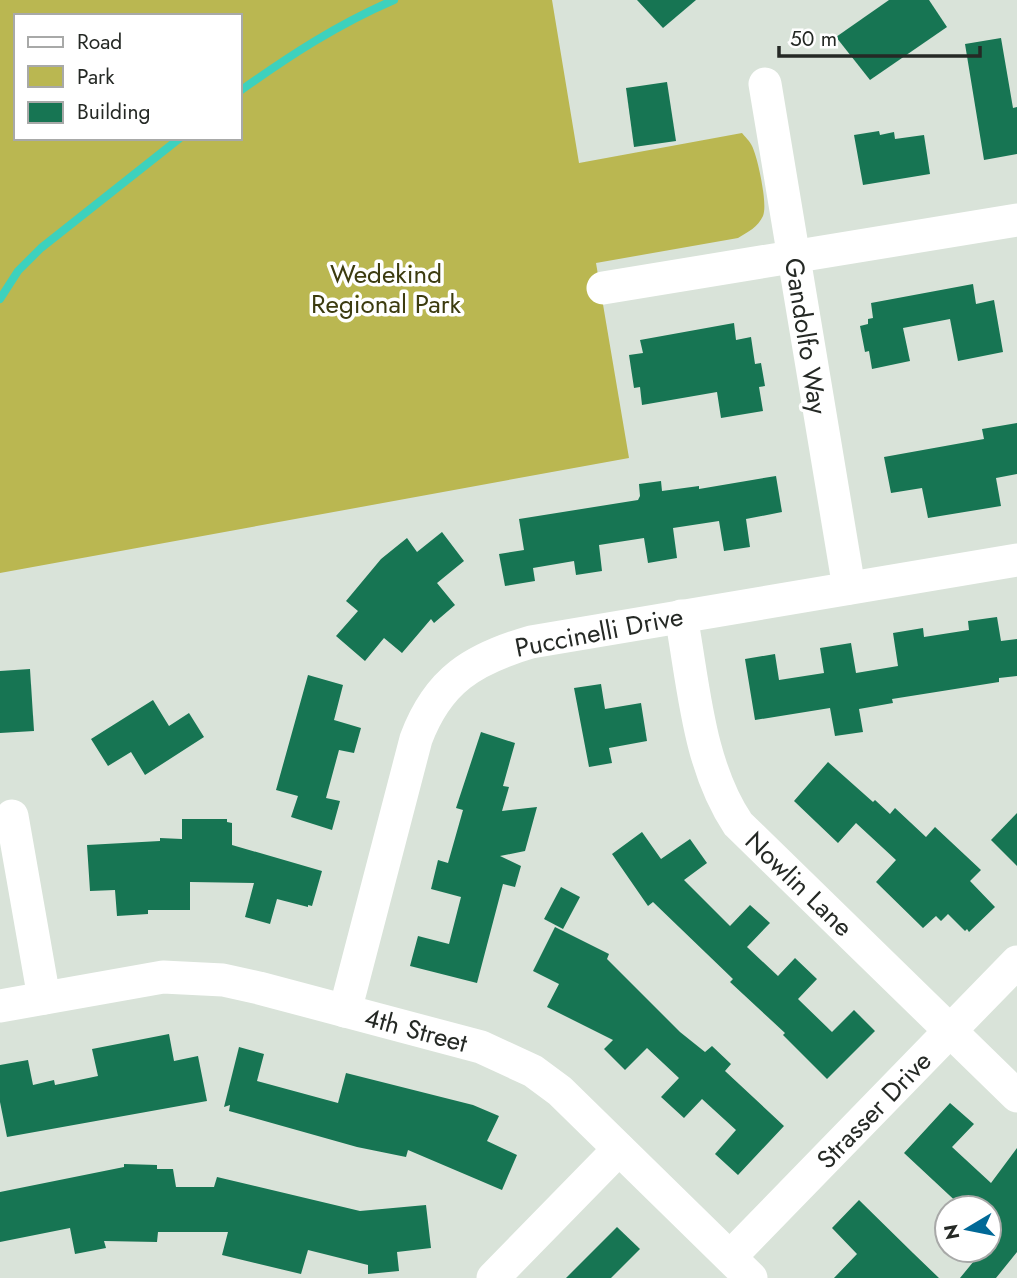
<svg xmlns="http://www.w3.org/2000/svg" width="1017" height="1278" font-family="Jost,sans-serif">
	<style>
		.green { fill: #bab751; fill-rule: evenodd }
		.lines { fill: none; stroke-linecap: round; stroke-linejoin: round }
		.stream { stroke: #3dd1bd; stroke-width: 8 }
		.building { fill: #177553 }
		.minor { stroke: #fff; stroke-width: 33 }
		.labels { text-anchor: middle; stroke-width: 7; stroke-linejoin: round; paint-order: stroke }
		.park-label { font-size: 26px; fill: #3c3b0f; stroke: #fff }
		.street-label { font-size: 26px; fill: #252925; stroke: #fff }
	</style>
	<rect width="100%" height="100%" fill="#d9e3d9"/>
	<path class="green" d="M 0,0 L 552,0 L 579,163 L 742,133 C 745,137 750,141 752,146 C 758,158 768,205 763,216 C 758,227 748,232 738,238 L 596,263 L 629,458 L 0,573 ZM 16,16 L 240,16 L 240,138 L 16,138 Z"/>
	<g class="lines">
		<g class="stream">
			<path d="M 240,91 C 289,56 338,24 394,0"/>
			<polyline points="0,299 18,271 41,248 180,138"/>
		</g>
	</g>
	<g class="building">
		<polygon points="637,0 696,0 663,28"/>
		<polygon points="889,0 929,0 947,27 870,80 836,37"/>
		<polygon points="1001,38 1013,108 1017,107 1017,154 984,160 965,44"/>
		<polygon points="667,82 676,141 634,147 626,88"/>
		<polygon points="879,131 880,135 894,132 895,139 924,135 930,174 863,185 854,135"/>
		<polygon points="973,284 976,304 994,300 1003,352 958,361 950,319 903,328 910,361 872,369 869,351 865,352 860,326 868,324 868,319 873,318 871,303"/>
		<polygon points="734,323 736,340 751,337 755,364 761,363 765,386 759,387 763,411 721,418 717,392 642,405 640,387 634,388 629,355 643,353 640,340"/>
		<polygon points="1017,423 1017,474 996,478 1001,506 928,518 922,488 891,493 884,457 984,439 982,429"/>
		<polygon points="776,476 782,512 746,519 750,547 724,551 719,521 673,528 677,558 648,563 644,538 599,545 602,571 576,575 574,561 533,568 535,581 505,586 499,554 524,550 519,519 638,500 640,496 639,484 661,481 662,491 699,486 699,489"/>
		<polygon points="442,532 464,561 437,583 455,605 434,623 431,619 402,653 384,638 365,661 336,636 358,611 346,601 381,559 407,538 417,552"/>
		<polygon points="997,617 1001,641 1017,639 1017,676 999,678 999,682 892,699 893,703 859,709 863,732 835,736 830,708 755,720 745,659 775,654 779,680 824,673 820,648 851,643 856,673 898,666 893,633 923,628 924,637 969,630 968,621"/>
		<polygon points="30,669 34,731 0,733 0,671"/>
		<polygon points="308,675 343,685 334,720 361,728 354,753 339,750 326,798 340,801 332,830 291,817 298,796 276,790"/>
		<polygon points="601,684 605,709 641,703 647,741 609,748 612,763 589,767 574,688"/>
		<polygon points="153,700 169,726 189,713 204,737 145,775 131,752 108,766 91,739"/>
		<polygon points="481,732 515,743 503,786 509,787 502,811 537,807 525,851 500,856 521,866 515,887 503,884 477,983 410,966 418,936 449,944 461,897 431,889 438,860 448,863 463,810 456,808"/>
		<polygon points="828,762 873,802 875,800 890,814 895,808 926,837 935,827 981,870 970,881 995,907 969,932 967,929 965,931 948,914 941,921 936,916 923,928 876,882 896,860 856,823 838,843 794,801"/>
		<polygon points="1017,813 1017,866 991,840"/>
		<polygon points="182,819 227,819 227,822 232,823 232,845 322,871 312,906 308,905 308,907 277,899 270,924 245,917 254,883 190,882 190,910 148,910 148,914 117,916 115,890 90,891 87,845 160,841 160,838 182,839"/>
		<polygon points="642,832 661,859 690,839 707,863 684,880 730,926 750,905 770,923 747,947 778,976 795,958 817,979 798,999 832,1032 854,1010 875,1031 827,1079 783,1035 785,1033 730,982 733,979 653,902 648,906 612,854"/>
		<polygon points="561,887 580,897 563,929 544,919"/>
		<polygon points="555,927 609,954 607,959 680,1032 705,1052 712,1046 731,1064 725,1071 784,1126 738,1175 715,1154 736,1130 702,1099 684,1118 661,1097 679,1078 647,1048 625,1070 604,1049 613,1040 547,1007 559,984 533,971"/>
		<polygon points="169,1034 174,1061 198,1056 207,1101 7,1137 0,1102 0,1065 28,1060 33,1085 54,1080 55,1085 98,1076 92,1049"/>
		<polygon points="239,1047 264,1054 257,1081 338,1103 346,1073 473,1105 499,1116 487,1141 517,1155 502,1190 408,1150 406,1157 357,1147 229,1111 230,1105 224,1107"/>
		<polygon points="950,1103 974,1124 952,1147 991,1183 1017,1148 1017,1252 996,1278 960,1278 983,1250 989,1250 989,1210 991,1208 963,1208 904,1153"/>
		<polygon points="124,1164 157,1165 157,1169 173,1169 176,1187 214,1187 217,1177 360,1211 426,1205 431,1248 397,1252 399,1271 368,1274 368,1265 308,1250 301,1274 222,1255 228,1232 158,1232 157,1242 104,1241 106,1248 75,1254 70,1228 0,1242 0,1192 124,1167"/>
		<polygon points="859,1200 913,1253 939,1278 834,1278 857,1254 832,1228"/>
		<polygon points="617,1227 640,1249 611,1278 566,1278"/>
	</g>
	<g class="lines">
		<g class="minor">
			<polyline points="765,84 849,588"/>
			<polyline points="603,288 1017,220"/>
			<path d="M 681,616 C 694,686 698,764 738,824 L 1017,1096"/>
			<polyline points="12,816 44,998"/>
			<polyline points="0,1006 163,977 223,980 259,988 481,1047 533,1071 560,1091 751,1278"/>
			<path d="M 345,1011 L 416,739 C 438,680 473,659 531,642 L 1017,560"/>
			<polyline points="730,1257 1017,962"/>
			<polyline points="493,1278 619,1149"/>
		</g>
	</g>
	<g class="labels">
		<g class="park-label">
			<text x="386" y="283">Wedekind<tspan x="386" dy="30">Regional Park</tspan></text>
		</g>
		<g class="street-label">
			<text transform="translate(806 336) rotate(81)" y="9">Gandolfo Way</text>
			<text transform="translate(599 632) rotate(-11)" y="9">Puccinelli Drive</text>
			<text transform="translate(799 884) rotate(44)" y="9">Nowlin Lane</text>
			<text transform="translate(416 1030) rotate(15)" y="9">4th Street</text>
			<text transform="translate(874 1110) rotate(-46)" y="9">Strasser Drive</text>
		</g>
	</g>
	<rect x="14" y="14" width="228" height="126" fill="#ffffff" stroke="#a8a9a8" stroke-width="2"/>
	<rect x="28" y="37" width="35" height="10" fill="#ffffff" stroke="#a8a9a8" stroke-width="2"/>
	<text x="77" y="49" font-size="21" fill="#252925">Road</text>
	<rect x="28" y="66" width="35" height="21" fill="#bab751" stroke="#a8a9a8" stroke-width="2"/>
	<text x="77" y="84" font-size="21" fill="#252925">Park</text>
	<rect x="28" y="102" width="35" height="21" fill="#177553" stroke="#a8a9a8" stroke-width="2"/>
	<text x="77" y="119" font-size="21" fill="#252925">Building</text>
	<g transform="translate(968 1229) rotate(260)"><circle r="33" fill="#ffffff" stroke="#a8a9a8" stroke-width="2"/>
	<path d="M0-5L12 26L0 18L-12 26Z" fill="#006997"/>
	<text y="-10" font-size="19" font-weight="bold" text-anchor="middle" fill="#252925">N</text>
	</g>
	<path d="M779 46v10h201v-10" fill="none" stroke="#252925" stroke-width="3.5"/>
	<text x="790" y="46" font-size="21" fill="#252925" stroke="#ffffff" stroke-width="5" paint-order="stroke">50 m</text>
</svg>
